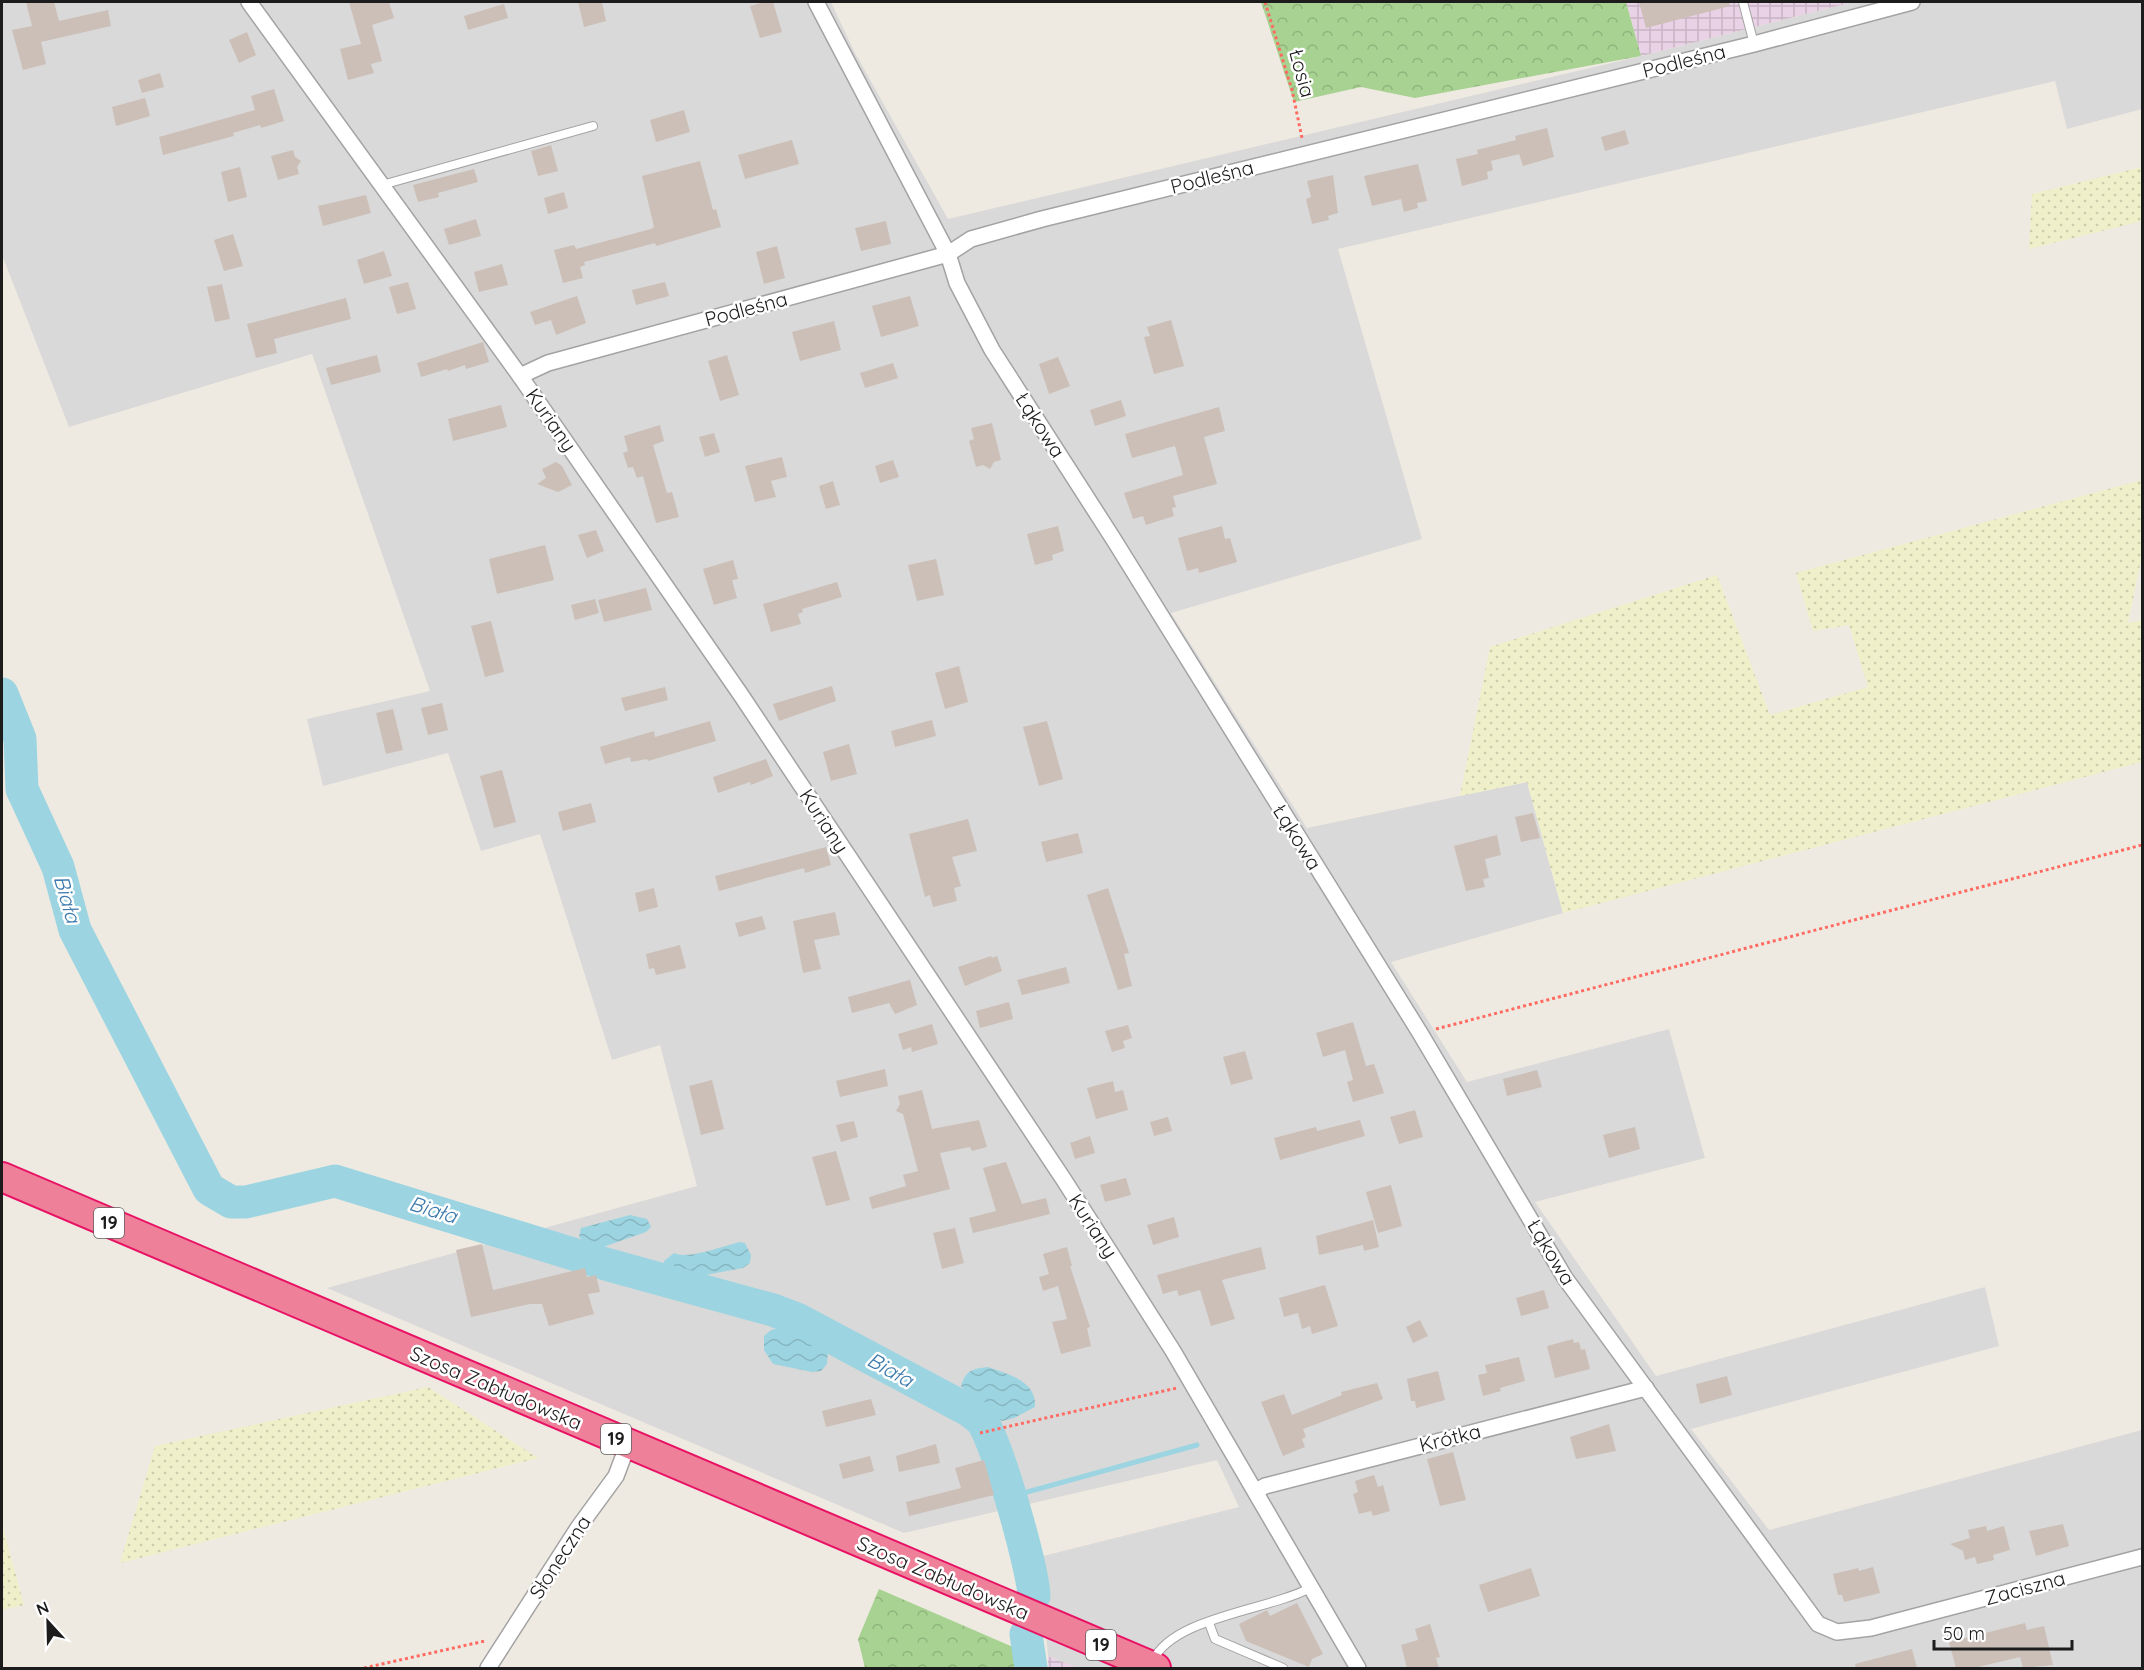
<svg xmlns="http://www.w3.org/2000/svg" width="2144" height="1670" font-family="Quicksand,sans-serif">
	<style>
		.residential { fill: #dad9d9 }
		.industrial { fill: url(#industrial-grid) }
		.farmland { fill: url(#farmland-dots) }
		.forest { fill: url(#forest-crowns) }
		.water { fill: url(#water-waves) }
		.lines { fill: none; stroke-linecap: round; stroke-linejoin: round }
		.stream { stroke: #9cd5e1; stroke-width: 5 }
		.river { stroke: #9cd5e1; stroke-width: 33 }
		.building { fill: #cbbfb7 }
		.lane-casing { stroke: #a3a3a3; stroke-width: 10 }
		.street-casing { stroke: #a3a3a3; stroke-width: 18 }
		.highway-casing { stroke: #e81265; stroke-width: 32 }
		.path { stroke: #ff6b62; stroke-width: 3; stroke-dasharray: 3 3; stroke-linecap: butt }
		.lane { stroke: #fff; stroke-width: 8 }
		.street { stroke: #fff; stroke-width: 15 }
		.highway { stroke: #ef8099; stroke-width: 28 }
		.labels { text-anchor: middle; stroke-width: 5; stroke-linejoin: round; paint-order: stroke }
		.shield { fill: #fff; stroke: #606060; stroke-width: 1.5 }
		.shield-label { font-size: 18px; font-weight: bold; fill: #1c1c1c }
		.street-label { font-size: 20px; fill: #1c1c1c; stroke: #fff }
		.water-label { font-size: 21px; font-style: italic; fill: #3e7aad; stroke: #fff }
	</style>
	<defs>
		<pattern id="industrial-grid" width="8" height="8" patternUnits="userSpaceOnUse" patternTransform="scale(1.5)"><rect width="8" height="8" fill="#e9d2e5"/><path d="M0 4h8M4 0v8" fill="none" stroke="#c7b4c4"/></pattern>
		<pattern id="farmland-dots" width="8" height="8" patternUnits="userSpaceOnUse" patternTransform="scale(1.5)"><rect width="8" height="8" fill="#eff0ca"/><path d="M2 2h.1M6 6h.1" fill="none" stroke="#cccdad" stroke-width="1.8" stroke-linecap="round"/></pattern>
		<pattern id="forest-crowns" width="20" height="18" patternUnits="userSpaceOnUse" patternTransform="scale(1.5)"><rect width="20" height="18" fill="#a7d291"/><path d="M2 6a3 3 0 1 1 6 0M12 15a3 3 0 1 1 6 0" fill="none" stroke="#8fb47c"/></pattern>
		<pattern id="water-waves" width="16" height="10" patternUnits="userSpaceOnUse" patternTransform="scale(1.5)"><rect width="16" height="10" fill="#9cd5e1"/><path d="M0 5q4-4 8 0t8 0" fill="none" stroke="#86b6c0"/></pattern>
	</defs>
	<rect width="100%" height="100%" fill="#efeae1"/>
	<polygon class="residential" points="2,2 831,2 854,51 948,219 1641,56 1853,2 2142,2 2142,109 2067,129 2055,81 1338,249 1422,539 1171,613 1307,828 1527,782 1563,913 1391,962 1467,1082 1669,1029 1705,1158 1535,1202 1656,1376 1985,1287 1999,1346 1691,1429 1769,1530 2142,1430 2142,1668 1078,1668 1048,1656 1039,1557 1239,1507 1217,1460 904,1533 327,1288 697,1186 660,1045 612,1060 540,834 481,851 448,753 323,786 307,719 430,691 312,354 69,427 2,255"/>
	<g class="industrial">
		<polygon points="1626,2 1853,2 1641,56"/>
		<polygon points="1048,1656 1078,1668 1048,1668"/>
	</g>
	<g class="farmland">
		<polygon points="2142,167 2142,221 2029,249 2032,194"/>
		<polygon points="2142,480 2142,555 2128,623 2142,620 2142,762 1563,913 1527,782 1460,796 1490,647 1717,575 1770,715 1868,687 1849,625 1813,631 1796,573"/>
		<polygon points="428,1387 538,1458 120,1563 155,1446"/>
		<polygon points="2,1524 24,1605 2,1610"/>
	</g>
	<g class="forest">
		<polygon points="1261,2 1626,2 1641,56 1415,98 1361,87 1294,102"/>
		<polygon points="879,1589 1013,1647 1018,1668 865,1668 858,1639"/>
	</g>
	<g class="water">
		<polygon points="630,1215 647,1219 651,1227 646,1232 600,1248 590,1246 579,1237 581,1228"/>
		<path d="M 740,1242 L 745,1243 L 751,1255 L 750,1263 L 743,1268 L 695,1277 L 665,1270 L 664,1261 L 674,1253 C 689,1260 722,1246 740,1242 Z"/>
		<polygon points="786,1327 828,1351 827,1364 821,1371 812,1372 773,1364 764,1350 764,1336 771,1330"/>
		<path d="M 988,1367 C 1008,1374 1037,1381 1035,1407 L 1014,1418 L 1002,1421 L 987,1412 L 961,1386 C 966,1370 972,1369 988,1367 Z"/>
	</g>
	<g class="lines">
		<polyline class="stream" points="1009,1497 1197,1445"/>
		<g class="river">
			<path d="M 2,694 L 20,739 L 22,789 L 58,867 L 75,930 L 209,1189 L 231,1202 L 246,1202 L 335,1181 L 609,1265 L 773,1310 L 799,1320 L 970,1411 C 973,1414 978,1417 981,1420 C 997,1440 1033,1569 1034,1596"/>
			<polyline points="1026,1634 1031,1668"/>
		</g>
	</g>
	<g class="building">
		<polygon points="26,2 54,2 59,21 108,10 111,26 41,42 46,64 23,70 12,30 32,26"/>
		<polygon points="349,2 389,2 394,18 372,25 382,61 371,64 374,73 348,80 340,49 361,44"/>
		<polygon points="578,2 602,2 606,21 584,27"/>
		<polygon points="765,2 773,2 782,32 760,38 750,6"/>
		<polygon points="1639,2 1729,2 1730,6 1646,28"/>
		<polygon points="504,4 508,18 468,30 464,16"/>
		<polygon points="247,32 256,55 239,63 229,40"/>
		<polygon points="160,73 164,87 142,93 138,80"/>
		<polygon points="274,89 284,121 261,128 260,125 233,133 234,136 163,155 159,137 255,110 251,96"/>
		<polygon points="145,98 150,116 116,126 112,107"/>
		<polygon points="684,110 690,132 656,142 650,120"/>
		<polygon points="1547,128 1554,157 1523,166 1519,154 1491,161 1493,170 1487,172 1488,179 1462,186 1456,159 1478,154 1477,150 1516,140 1515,136"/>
		<polygon points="1625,130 1629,144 1605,151 1601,137"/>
		<polygon points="792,140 799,164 745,179 738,155"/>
		<polygon points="551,145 558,171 538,176 531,151"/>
		<polygon points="293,150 295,157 301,161 297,167 299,174 278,180 271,156"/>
		<polygon points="700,161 713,210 716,209 721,227 656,246 655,243 584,262 585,265 580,267 583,278 563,283 554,250 574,245 576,249 651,229 654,227 642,176"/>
		<polygon points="1418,164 1427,201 1417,203 1418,208 1404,212 1401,199 1372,206 1364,176"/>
		<polygon points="240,167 247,197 228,202 221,172"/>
		<polygon points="474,169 478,182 438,193 439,197 418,202 413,185"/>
		<polygon points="1333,175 1338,213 1328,216 1329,220 1312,224 1306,199 1311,197 1307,181"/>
		<polygon points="564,192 568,208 548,214 544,198"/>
		<polygon points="366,195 371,213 323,226 318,206"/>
		<polygon points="476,219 481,236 449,245 444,229"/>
		<polygon points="886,221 891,244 861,251 855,228"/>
		<polygon points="233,234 243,266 224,271 214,240"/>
		<polygon points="777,246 785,278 764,284 756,252"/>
		<polygon points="384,251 392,276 364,284 357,260"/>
		<polygon points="502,264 508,285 479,292 474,272"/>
		<polygon points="408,282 416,309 397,314 389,287"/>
		<polygon points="665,282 669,296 636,305 632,290"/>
		<polygon points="222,284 230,319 215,322 207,287"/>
		<polygon points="577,296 586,323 556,335 551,320 535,325 530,312"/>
		<polygon points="910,296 919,326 881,337 872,306"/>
		<polygon points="346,298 351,319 274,339 277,353 256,358 247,324"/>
		<polygon points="1171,320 1184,366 1154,374 1144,337 1150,336 1147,327"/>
		<polygon points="834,321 841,350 800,361 792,332"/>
		<polygon points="483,342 489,362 466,369 465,365 448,371 447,369 421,377 417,363"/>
		<polygon points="377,355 381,372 331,385 326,368"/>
		<polygon points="727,355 739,395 720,401 708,361"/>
		<polygon points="1058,357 1070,386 1049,394 1039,364"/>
		<polygon points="893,363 898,378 865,388 860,373"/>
		<polygon points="1121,400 1126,416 1095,426 1090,410"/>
		<polygon points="501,405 507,427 453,441 448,419"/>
		<polygon points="1219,407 1225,431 1204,437 1217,484 1173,496 1176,507 1172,508 1174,516 1146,525 1143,516 1133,519 1124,493 1183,475 1175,446 1132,458 1125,434"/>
		<polygon points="992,423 1001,460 994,462 990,469 983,465 976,467 969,441 974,439 971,428"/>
		<polygon points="660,425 664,441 653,445 667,493 672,492 679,517 656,523 643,476 637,478 633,467 628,468 623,453 628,451 624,436"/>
		<polygon points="714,433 720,452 705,457 699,437"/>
		<polygon points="782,457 787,477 771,481 776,497 755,502 745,466"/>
		<polygon points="893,460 899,477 880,483 875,466"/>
		<polygon points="556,462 562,466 572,485 558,492 537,484 546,478 542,469"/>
		<polygon points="833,481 840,505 826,509 819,486"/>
		<polygon points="1058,526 1064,551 1052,555 1053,560 1035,565 1027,534"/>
		<polygon points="1222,526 1225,539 1230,538 1237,562 1199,573 1198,568 1187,571 1178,538"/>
		<polygon points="596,530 604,551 587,558 578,535"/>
		<polygon points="545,545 554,580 497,594 489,559"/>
		<polygon points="936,559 944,595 917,601 908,565"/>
		<polygon points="733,560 738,579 732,580 737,598 714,605 703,569"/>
		<polygon points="837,582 842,597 802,609 803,612 798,614 801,624 771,632 763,604"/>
		<polygon points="646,588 652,610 604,622 598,600"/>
		<polygon points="595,599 599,613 575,620 571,605"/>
		<polygon points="491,621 504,672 485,677 471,626"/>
		<polygon points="959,666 968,702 945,709 935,673"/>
		<polygon points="832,686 836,701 779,721 773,704"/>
		<polygon points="665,687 668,700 625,711 621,698"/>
		<polygon points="442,703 448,730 428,735 421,708"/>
		<polygon points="393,709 403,750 386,754 376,713"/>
		<polygon points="932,720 936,736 895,747 891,731"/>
		<polygon points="710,721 716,741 648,761 647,759 631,762 630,757 605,764 600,747 654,731 655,737"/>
		<polygon points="1047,721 1063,779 1039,786 1023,727"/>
		<polygon points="849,744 857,774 831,781 823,752"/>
		<polygon points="766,759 773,776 751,785 750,782 718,793 713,777"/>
		<polygon points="502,770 516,822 494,828 480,776"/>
		<polygon points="591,803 596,822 563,831 558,812"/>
		<polygon points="1533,813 1540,838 1521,842 1515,817"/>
		<polygon points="968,819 977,851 952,857 961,886 954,888 957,901 933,907 930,895 925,897 909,834"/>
		<polygon points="1078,833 1083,853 1046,862 1041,842"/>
		<polygon points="1497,835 1501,855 1485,859 1489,878 1483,879 1485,887 1466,891 1454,846"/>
		<polygon points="826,847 831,865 805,873 804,868 719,891 715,876"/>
		<polygon points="654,888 658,907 639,912 635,893"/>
		<polygon points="1108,888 1129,953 1124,954 1132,986 1118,990 1087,895"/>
		<polygon points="835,912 840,935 814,940 821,969 803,973 793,921"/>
		<polygon points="762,916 766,929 739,937 735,923"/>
		<polygon points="680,945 686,968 656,975 654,968 649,969 646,954"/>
		<polygon points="991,956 992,958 997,956 1002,971 965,986 958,967"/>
		<polygon points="1066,967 1070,983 1022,995 1017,980"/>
		<polygon points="910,980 917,1005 895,1014 889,1003 852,1013 848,997"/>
		<polygon points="1009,1002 1013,1019 980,1028 976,1011"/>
		<polygon points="1353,1022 1366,1066 1374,1064 1384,1093 1353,1102 1347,1082 1353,1080 1345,1050 1323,1057 1316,1033"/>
		<polygon points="932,1024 938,1044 912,1052 911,1047 903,1050 898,1034"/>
		<polygon points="1128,1025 1132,1038 1123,1041 1125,1048 1112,1052 1105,1031"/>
		<polygon points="1245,1051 1253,1079 1231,1085 1223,1057"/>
		<polygon points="885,1069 888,1086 840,1097 836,1081"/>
		<polygon points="1537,1070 1542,1087 1507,1096 1503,1079"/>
		<polygon points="712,1080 724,1129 701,1135 689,1086"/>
		<polygon points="1113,1081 1115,1092 1123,1090 1128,1110 1096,1119 1087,1088"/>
		<polygon points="922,1090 932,1129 979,1120 987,1147 972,1151 970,1147 940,1153 950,1189 872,1209 869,1197 906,1186 903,1175 918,1171 903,1114 896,1111 900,1104 898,1096"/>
		<polygon points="1415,1110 1423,1137 1399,1144 1390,1117"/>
		<polygon points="1168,1117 1172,1131 1154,1136 1150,1122"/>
		<polygon points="1360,1120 1365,1136 1280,1160 1274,1138 1316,1127 1317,1131"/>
		<polygon points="854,1121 858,1137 841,1142 836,1125"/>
		<polygon points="1635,1127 1640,1149 1609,1158 1603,1135"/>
		<polygon points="1090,1136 1095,1153 1075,1159 1070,1143"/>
		<polygon points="836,1151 850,1200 826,1206 812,1157"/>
		<polygon points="1006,1162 1022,1204 1046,1198 1050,1214 973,1233 969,1218 996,1211 983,1168"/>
		<polygon points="1126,1178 1131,1195 1105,1202 1100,1185"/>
		<polygon points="1391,1185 1402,1226 1378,1233 1366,1192"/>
		<polygon points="1174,1217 1179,1237 1153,1245 1147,1225"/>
		<polygon points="1373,1220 1379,1247 1364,1251 1363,1245 1319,1255 1316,1236"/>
		<polygon points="955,1228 964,1263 942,1269 933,1233"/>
		<polygon points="482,1244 493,1290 585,1268 587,1277 596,1275 600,1292 588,1294 594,1314 549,1326 542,1304 530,1304 471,1317 456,1250"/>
		<polygon points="1067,1247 1072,1266 1070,1266 1090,1327 1087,1328 1091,1346 1061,1354 1052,1322 1067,1319 1058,1286 1043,1291 1039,1277 1049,1274 1043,1254"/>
		<polygon points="1261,1247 1266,1269 1222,1280 1235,1319 1211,1326 1200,1290 1179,1296 1177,1290 1163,1294 1157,1275"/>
		<polygon points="1325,1285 1338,1326 1312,1334 1310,1326 1302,1329 1298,1313 1284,1317 1279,1298"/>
		<polygon points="1544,1290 1549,1308 1521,1316 1516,1298"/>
		<polygon points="1420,1320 1428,1336 1413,1343 1406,1327"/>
		<polygon points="1573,1339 1574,1343 1579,1342 1581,1350 1585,1349 1590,1369 1555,1378 1547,1346"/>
		<polygon points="1519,1357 1525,1381 1500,1388 1501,1391 1483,1396 1478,1375 1487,1373 1485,1365"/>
		<polygon points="1438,1371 1445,1400 1416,1408 1415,1401 1411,1401 1407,1379"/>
		<polygon points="1727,1376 1732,1395 1700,1404 1696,1384"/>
		<polygon points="1377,1383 1383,1399 1303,1429 1306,1437 1302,1439 1305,1447 1283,1456 1261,1402 1284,1394 1292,1415 1342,1395 1341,1392"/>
		<polygon points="871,1399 876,1415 826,1427 822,1411"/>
		<polygon points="1609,1424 1616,1451 1576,1459 1570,1437"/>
		<polygon points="936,1444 940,1463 899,1472 896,1456"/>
		<polygon points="1453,1452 1466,1500 1440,1506 1427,1459"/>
		<polygon points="870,1456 874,1471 843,1479 839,1464"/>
		<polygon points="984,1460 994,1495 909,1516 906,1502 961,1488 955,1468"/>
		<polygon points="1374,1475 1378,1487 1383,1485 1390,1511 1373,1516 1371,1511 1359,1514 1353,1494 1358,1492 1355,1481"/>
		<polygon points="2063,1524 2069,1546 2036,1556 2029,1531"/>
		<polygon points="1986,1526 1987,1531 2004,1526 2010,1550 1993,1555 1994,1560 1977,1564 1975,1557 1965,1560 1963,1551 1950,1544 1970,1538 1968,1530"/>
		<polygon points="1873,1567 1880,1593 1844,1602 1842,1595 1838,1595 1833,1574 1858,1568 1859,1571"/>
		<polygon points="1531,1568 1540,1596 1488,1612 1479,1585"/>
		<polygon points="1297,1603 1323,1654 1312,1659 1309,1667 1246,1641 1239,1624 1267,1610 1270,1616"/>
		<polygon points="2025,1623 2027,1630 2044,1626 2053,1665 2023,1668 2020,1657 1974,1668 1956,1668 1949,1642"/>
		<polygon points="1430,1624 1440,1657 1436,1658 1439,1668 1407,1668 1401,1645 1418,1640 1415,1629"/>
		<polygon points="1912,1649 1917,1668 1856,1668 1855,1664"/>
	</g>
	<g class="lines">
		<g class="lane-casing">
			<g id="lane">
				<polyline points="1743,2 1754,44"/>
				<polyline points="382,185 593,126"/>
				<polyline points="1209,1623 1215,1639 1283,1668"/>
				<path d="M 1153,1661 C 1172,1617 1270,1610 1310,1588"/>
			</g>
		</g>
		<g class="street-casing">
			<g id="street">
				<polyline points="249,2 520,376 741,695 1064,1180 1173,1351 1358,1668"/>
				<polyline points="816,2 948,254 957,283 992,350 1114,540 1420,1033 1565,1278 1818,1624 1837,1632 1871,1628 2142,1557"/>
				<polyline points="520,376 548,363 948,254 971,239 1042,219 1754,44 1912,2"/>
				<polyline points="1256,1491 1265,1486 1646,1388"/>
				<polyline points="488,1668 578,1528 616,1476 628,1444"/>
			</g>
		</g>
		<g class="highway-casing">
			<polyline id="highway" points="2,1177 1156,1668"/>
		</g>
		<g class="path">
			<polyline points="1265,2 1292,90 1302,138"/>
			<polyline points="1436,1029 2142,845"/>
			<polyline points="980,1433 1177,1388"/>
			<polyline points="364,1668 485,1641"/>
		</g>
		<use href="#lane" class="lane"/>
		<use href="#street" class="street"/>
		<use href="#highway" class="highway"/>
	</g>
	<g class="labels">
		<g class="shield">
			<rect x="94" y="1208" width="30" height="30" rx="4.5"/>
			<rect x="601" y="1424" width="30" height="30" rx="4.5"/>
			<rect x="1086" y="1630" width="30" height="30" rx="4.5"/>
		</g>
		<g class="shield-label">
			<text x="109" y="1229">19</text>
			<text x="616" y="1445">19</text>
			<text x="1101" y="1651">19</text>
		</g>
		<g class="street-label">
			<text transform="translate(1684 61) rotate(-14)" y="7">Podleśna</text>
			<text transform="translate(1302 73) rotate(75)" y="7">Łosia</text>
			<text transform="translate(1212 177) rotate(-14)" y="7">Podleśna</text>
			<text transform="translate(746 309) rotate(-15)" y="7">Podleśna</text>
			<text transform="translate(551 420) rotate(55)" y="7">Kuriany</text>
			<text transform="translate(1040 425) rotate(57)" y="7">Łąkowa</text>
			<text transform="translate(824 821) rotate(57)" y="7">Kuriany</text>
			<text transform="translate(1297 837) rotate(58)" y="7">Łąkowa</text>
			<text transform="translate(1093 1226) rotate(57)" y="7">Kuriany</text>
			<text transform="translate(1551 1252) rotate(59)" y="7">Łąkowa</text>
			<text transform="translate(496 1388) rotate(23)" y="7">Szosa Zabłudowska</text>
			<text transform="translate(1450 1438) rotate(-14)" y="7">Krótka</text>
			<text transform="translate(560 1557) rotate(-57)" y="7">Słoneczna</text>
			<text transform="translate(943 1578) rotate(23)" y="7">Szosa Zabłudowska</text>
			<text transform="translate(2025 1588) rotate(-15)" y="7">Zaciszna</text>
		</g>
		<g class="water-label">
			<text transform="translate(67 899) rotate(74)" y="7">Biała</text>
			<text transform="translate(433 1210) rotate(17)" y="7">Biała</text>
			<text transform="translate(890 1370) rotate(29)" y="7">Biała</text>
		</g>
	</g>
	<rect width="2144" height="1670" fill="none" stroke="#1c1c1c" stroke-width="6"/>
	<g transform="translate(48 1622) rotate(338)" stroke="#ffffff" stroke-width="4.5" paint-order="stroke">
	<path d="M0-4.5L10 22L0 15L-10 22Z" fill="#1c1c1c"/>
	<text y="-9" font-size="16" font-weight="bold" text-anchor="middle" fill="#1c1c1c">N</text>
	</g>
	<path d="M1934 1640v9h138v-9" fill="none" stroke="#1c1c1c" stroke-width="3"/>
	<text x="1943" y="1640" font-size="18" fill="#1c1c1c" stroke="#ffffff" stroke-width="4.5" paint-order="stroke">50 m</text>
</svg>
